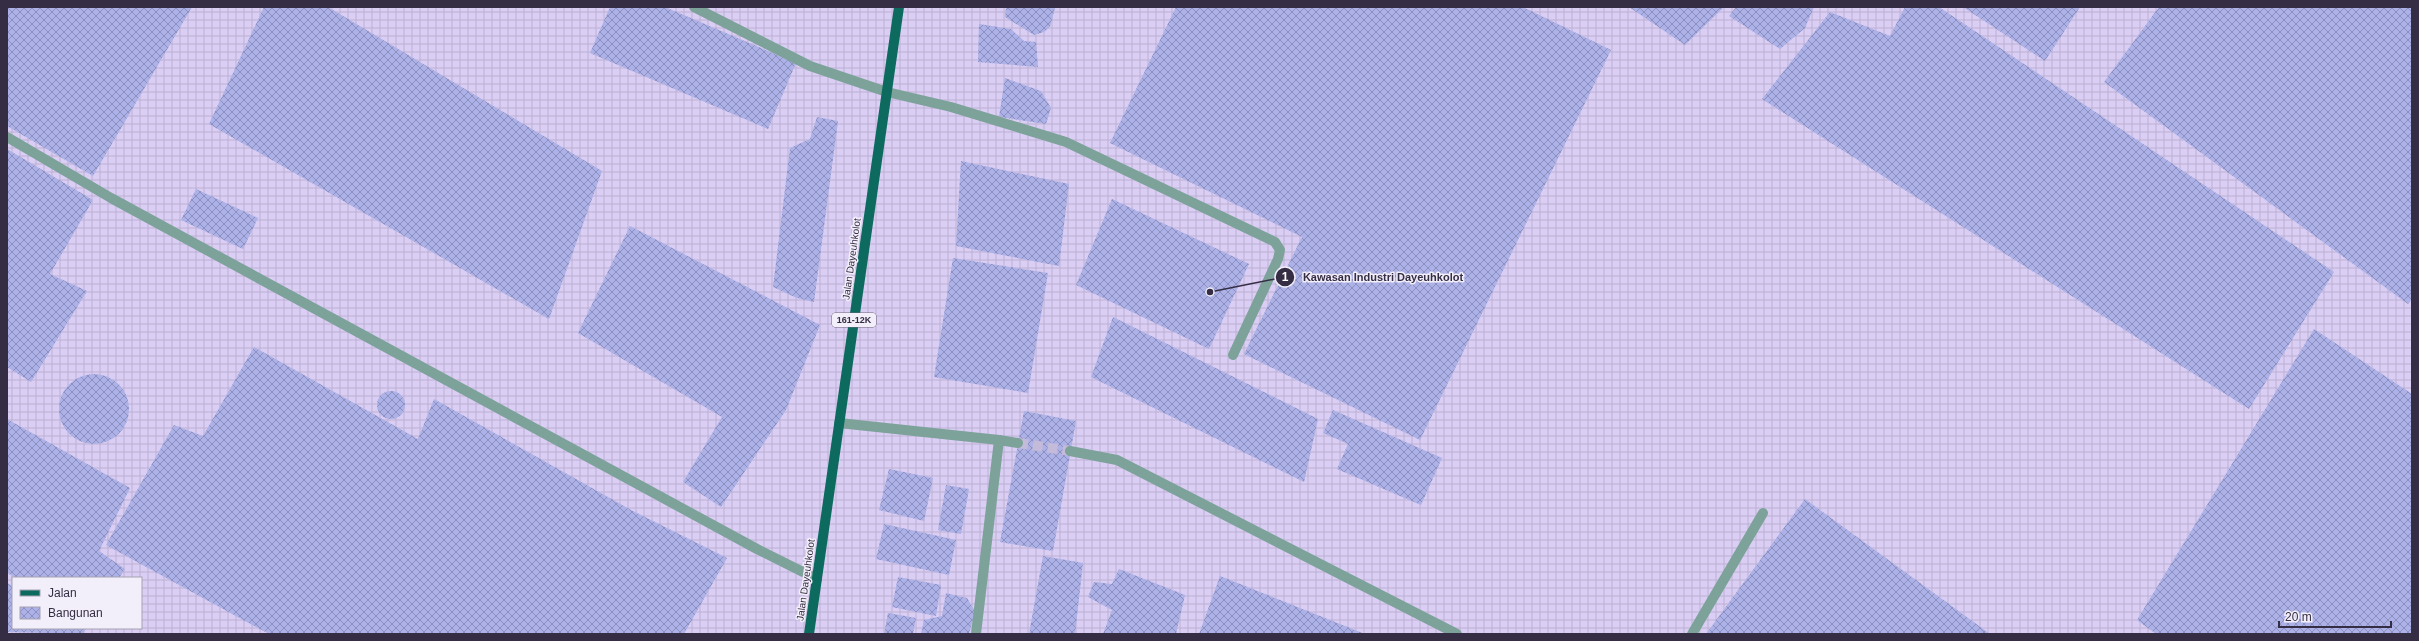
<svg xmlns="http://www.w3.org/2000/svg" width="2419" height="641" font-family="Helvetica,sans-serif">
	<style>
		.industrial { fill: url(#industrial-grid); fill-rule: evenodd }
		.building { fill: url(#building-cross-hatch) }
		.lines { fill: none; stroke-linecap: round; stroke-linejoin: round }
		.minor-tunnel { stroke: #c4bad9; stroke-width: 10; stroke-dasharray: 10 5; stroke-linecap: butt }
		.minor { stroke: #7ca29a; stroke-width: 10 }
		.major { stroke: #0d6a5e; stroke-width: 10 }
		.labels { text-anchor: middle; stroke-width: 3; stroke-linejoin: round; paint-order: stroke }
		.shield { fill: #f2effa; stroke: #6e677a; stroke-width: 1 }
		.shield-label { font-size: 9px; font-weight: bold; fill: #352d43 }
		.street-label { font-size: 10px; fill: #352d43; stroke: #f2effa }
		.leader { fill: none; stroke: #352d43; stroke-width: 1.5 }
		.callout-dot { fill: #352d43; stroke: #f2effa; stroke-width: 1.5 }
		.mark-label { font-size: 12px; text-anchor: middle; font-weight: bold; fill: #fff }
		.callout-label { font-size: 11px; text-anchor: middle; font-weight: bold; fill: #352d43; stroke: #f2effa; stroke-width: 3; stroke-linejoin: round; paint-order: stroke }
	</style>
	<defs>
		<pattern id="industrial-grid" width="8" height="8" patternUnits="userSpaceOnUse"><rect width="8" height="8" fill="#dacef4"/><path d="M0 4h8M4 0v8" fill="none" stroke="#bcb1d2"/></pattern>
		<pattern id="building-cross-hatch" width="8" height="8" patternUnits="userSpaceOnUse"><rect width="8" height="8" fill="#acb1e8"/><path d="M0 0l8 8M0 8l8-8" fill="none" stroke="#8d90be"/></pattern>
	</defs>
	<rect width="100%" height="100%" fill="#e8ddff"/>
	<path class="industrial" d="M 7,7 L 2412,7 L 2412,634 L 7,634 ZM 13,578 L 141,578 L 141,628 L 13,628 Z"/>
	<g class="building">
		<polygon points="7,7 192,7 93,176 7,126"/>
		<polygon points="264,7 328,7 602,171 549,319 209,124"/>
		<polygon points="610,7 665,7 796,63 768,129 590,53"/>
		<polygon points="1006,7 1054,7 1055,8 1050,27 1044,32 1034,35 1005,17"/>
		<polygon points="1176,7 1523,7 1611,50 1420,440 1244,354 1302,237 1110,143"/>
		<polygon points="1629,7 1724,7 1685,45"/>
		<polygon points="1736,7 1814,7 1805,28 1780,49 1729,16"/>
		<polygon points="1905,7 1939,7 2334,272 2249,409 1762,99 1830,12 1890,36"/>
		<polygon points="1963,7 2080,7 2045,61"/>
		<polygon points="2159,7 2412,7 2412,299 2408,304 2104,82"/>
		<polygon points="979,24 1011,29 1024,41 1036,42 1038,67 978,62"/>
		<polygon points="1005,78 1041,91 1051,108 1046,124 999,117"/>
		<polygon points="817,117 838,121 814,302 797,298 773,287 790,148 810,139"/>
		<polygon points="7,149 93,200 50,274 87,291 31,382 7,367"/>
		<polygon points="961,161 1069,184 1059,266 956,246"/>
		<polygon points="196,189 258,218 243,249 181,220"/>
		<polygon points="1112,199 1249,264 1209,349 1076,285"/>
		<polygon points="630,226 820,325 786,410 721,507 683,482 722,417 578,333"/>
		<polygon points="953,258 1048,273 1028,393 934,377"/>
		<polygon points="1113,317 1318,419 1304,482 1091,377"/>
		<polygon points="2314,329 2412,394 2412,634 2156,634 2137,620"/>
		<polygon points="254,347 418,439 434,399 631,510 727,558 684,634 269,634 106,545 174,425 203,436"/>
		<circle cx="94" cy="409" r="35"/>
		<circle cx="391" cy="405" r="14"/>
		<polygon points="1333,410 1442,458 1421,505 1337,469 1348,444 1323,433"/>
		<polygon points="1024,411 1076,421 1053,551 1000,542"/>
		<polygon points="7,419 130,488 99,551 125,569 119,578 17,578 7,573"/>
		<polygon points="889,469 933,478 924,521 879,510"/>
		<polygon points="946,485 969,489 961,534 938,530"/>
		<polygon points="1805,499 1990,634 1706,634"/>
		<polygon points="884,524 956,540 949,575 876,559"/>
		<polygon points="1043,556 1083,563 1075,634 1029,634"/>
		<polygon points="1119,569 1185,595 1176,634 1103,634 1112,610 1088,597 1094,582 1112,584"/>
		<polygon points="1220,576 1365,634 1199,634"/>
		<polygon points="898,577 941,585 936,616 892,607"/>
		<polygon points="7,583 13,586 13,628 86,628 83,634 7,632"/>
		<polygon points="946,593 967,598 975,611 969,634 921,634 924,620 942,616"/>
		<polygon points="888,613 916,618 913,634 884,634"/>
	</g>
	<g class="lines">
		<polyline class="minor-tunnel" points="1018,443 1070,451"/>
		<g class="minor">
			<polyline points="694,7 810,66 887,92 951,107 1066,142 1275,242 1280,250 1278,259 1233,355"/>
			<polyline points="7,137 111,198 757,549 817,579"/>
			<polyline points="839,423 999,440"/>
			<polyline points="1070,451 1117,460 1457,634"/>
			<polyline points="976,634 999,440 1018,443"/>
			<polyline points="1692,634 1763,513"/>
		</g>
		<polyline class="major" points="809,634 899,7"/>
	</g>
	<g class="labels">
		<rect class="shield" x="832" y="313" width="44" height="14" rx="3"/>
		<g class="shield-label">
			<text x="854" y="323">161-12K</text>
		</g>
		<g class="street-label">
			<text transform="translate(851 259) rotate(-82)" y="4">Jalan Dayeuhkolot</text>
			<text transform="translate(805 580) rotate(-82)" y="4">Jalan Dayeuhkolot</text>
		</g>
	</g>
	<path class="leader" d="M1210 292L1285 277"/>
	<g class="callout-dot">
		<circle cx="1210" cy="292" r="4"/>
		<circle cx="1285" cy="277" r="10"/>
	</g>
	<g class="mark-label">
		<text x="1285" y="281">1</text>
	</g>
	<g class="callout-label">
		<text x="1383" y="281">Kawasan Industri Dayeuhkolot</text>
	</g>
	<rect width="2419" height="641" fill="none" stroke="#352d43" stroke-width="16"/>
	<rect x="12" y="577" width="130" height="52" fill="#f2effa" stroke="#a6a1b1"/>
	<rect x="20" y="590" width="20" height="6" fill="#0d6a5e" stroke="#a6a1b1"/>
	<text x="48" y="597" font-size="12" fill="#352d43">Jalan</text>
	<rect x="20" y="607" width="20" height="12" fill="url(#building-cross-hatch)" stroke="#a6a1b1"/>
	<text x="48" y="617" font-size="12" fill="#352d43">Bangunan</text>
	<path d="M2279 621v6h112v-6" fill="none" stroke="#352d43" stroke-width="2"/>
	<text x="2285" y="621" font-size="12" fill="#352d43" stroke="#f2effa" stroke-width="3" paint-order="stroke">20 m</text>
</svg>
